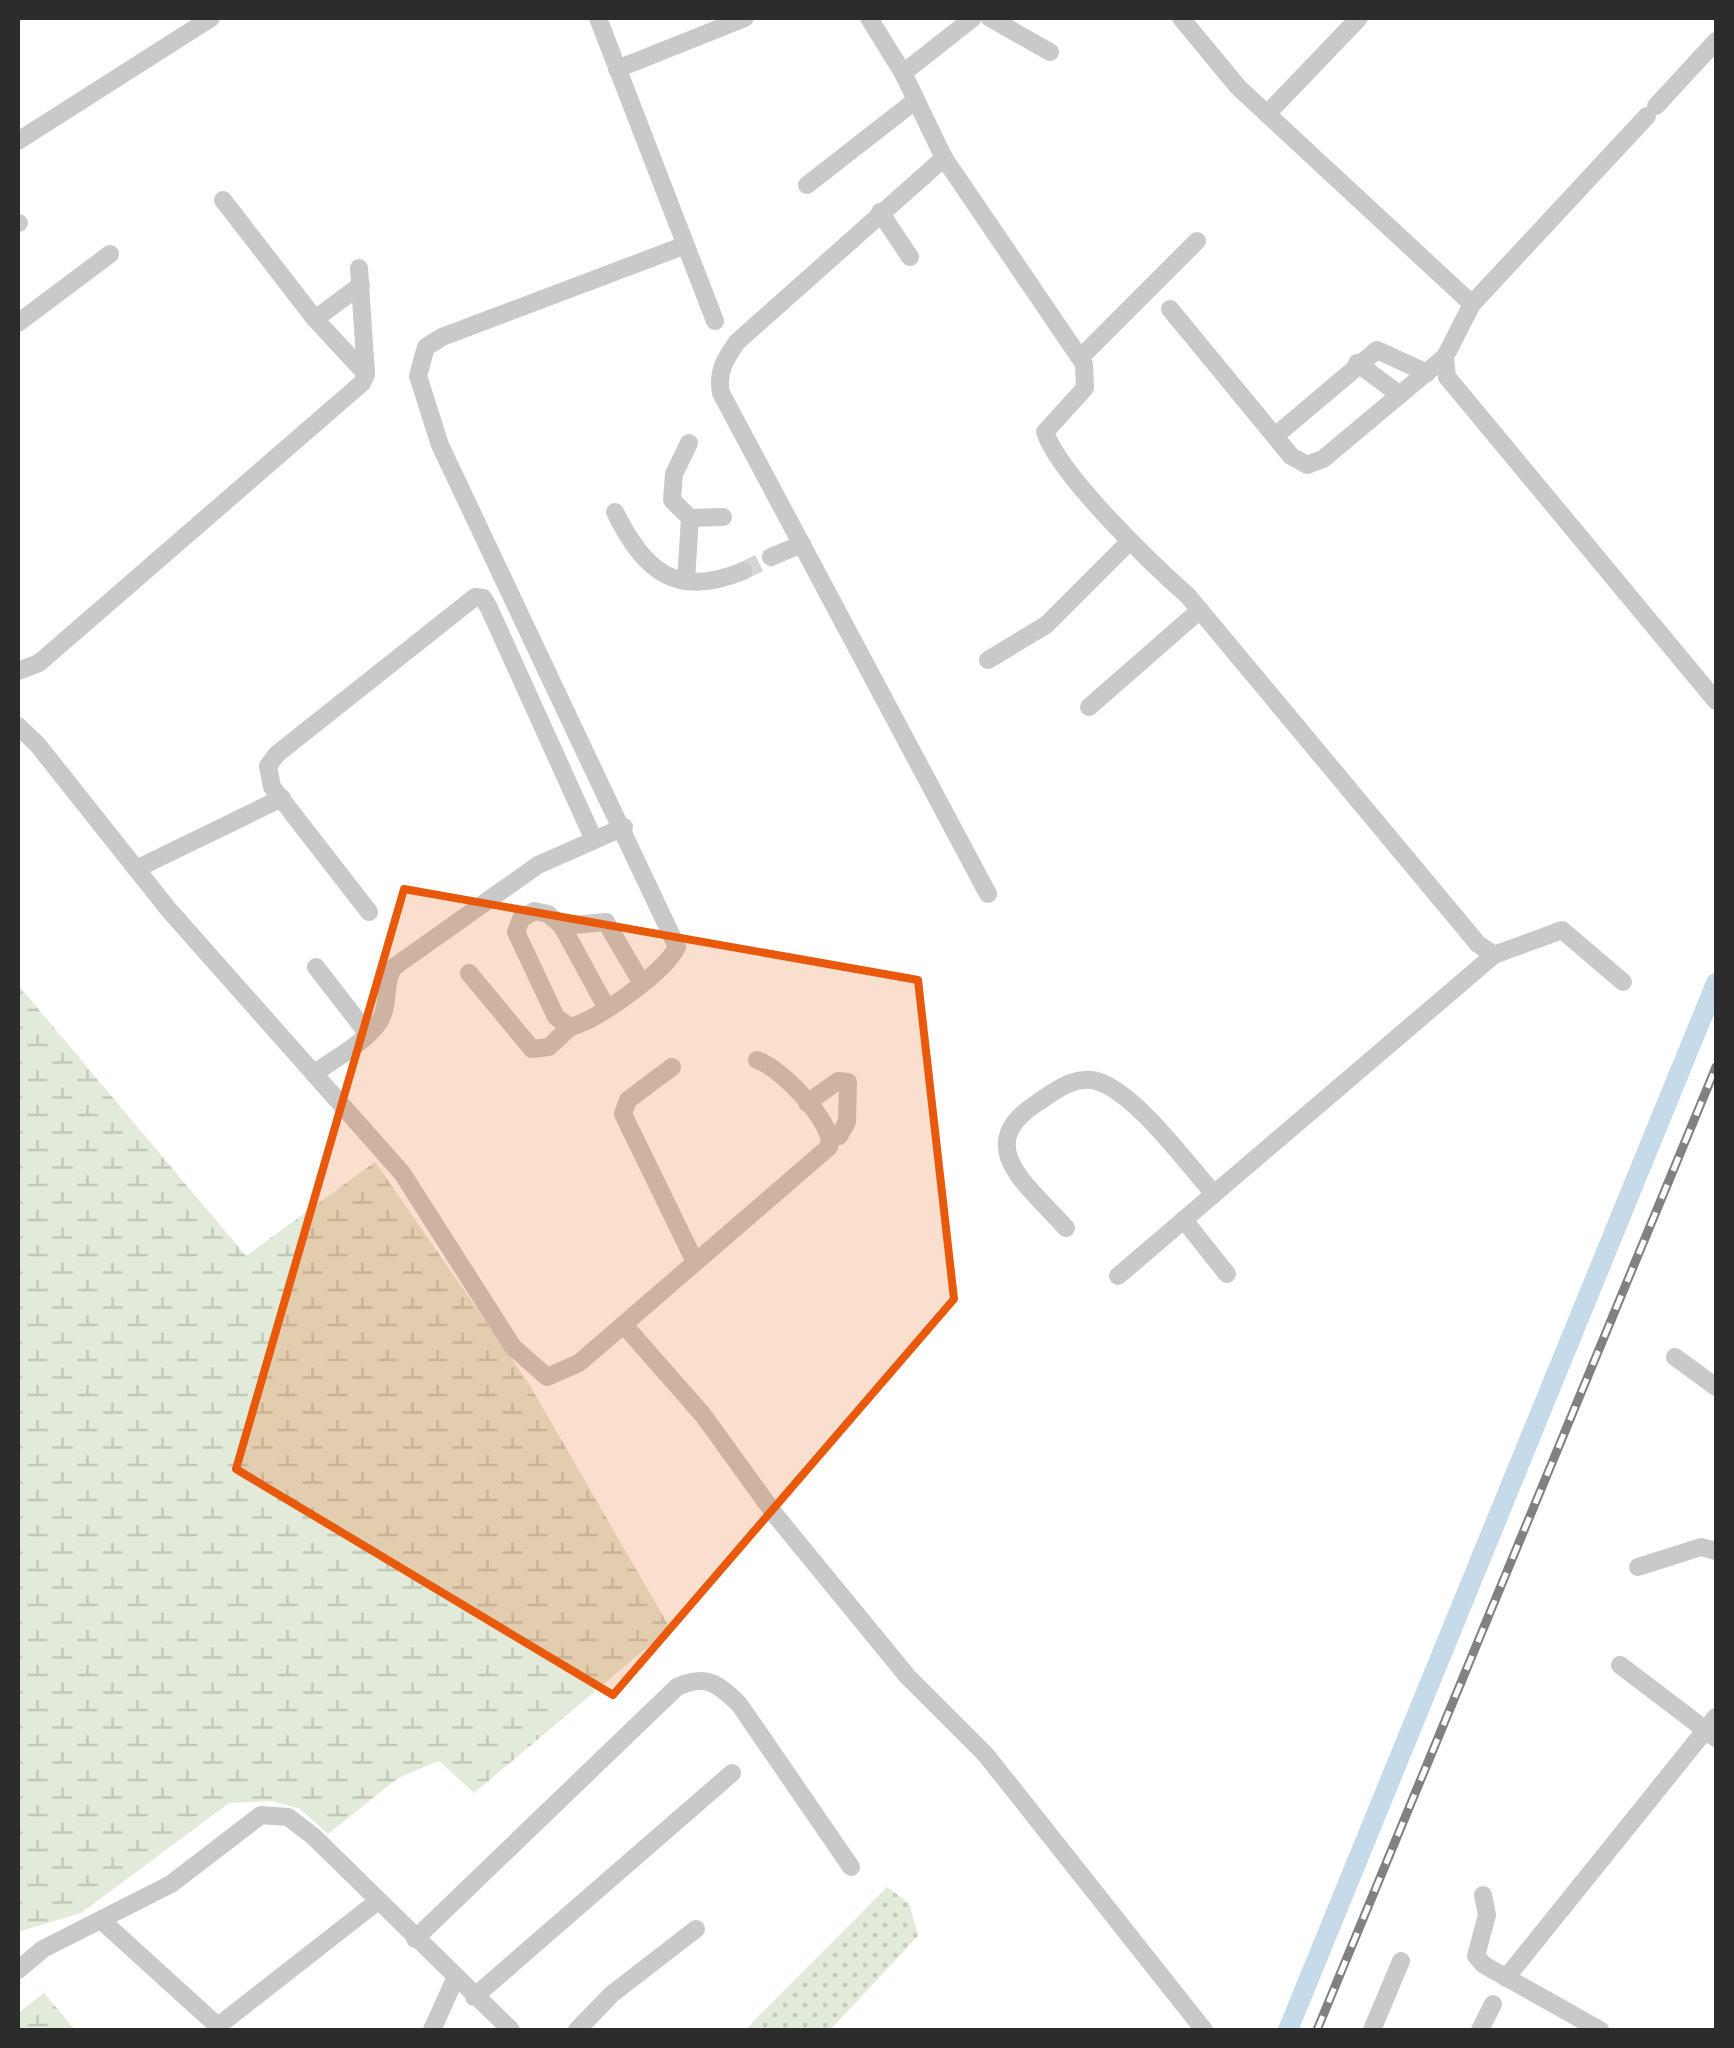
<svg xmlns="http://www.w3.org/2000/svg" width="1734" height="2048" font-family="Commissioner,sans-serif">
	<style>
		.grass { fill: url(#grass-dots) }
		.wetland { fill: url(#wetland-marsh) }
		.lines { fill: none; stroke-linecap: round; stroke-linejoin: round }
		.canal { stroke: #c5dbea; stroke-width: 20 }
		.minor-tunnel { stroke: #d5d5d5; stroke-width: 18; stroke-dasharray: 18 9; stroke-linecap: butt }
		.minor { stroke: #c9c9c9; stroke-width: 18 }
		.rail-casing { stroke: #818181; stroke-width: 9 }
		.rail { stroke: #fff; stroke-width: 5; stroke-dasharray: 15; stroke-linecap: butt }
		.marked { fill: #e8590c; fill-opacity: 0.2; stroke: #e8590c; stroke-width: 8; stroke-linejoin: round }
	</style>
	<defs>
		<pattern id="grass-dots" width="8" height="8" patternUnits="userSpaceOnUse" patternTransform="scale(2.5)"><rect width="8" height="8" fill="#e2ead9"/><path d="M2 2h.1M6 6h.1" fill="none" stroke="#c2c9ba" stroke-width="1.8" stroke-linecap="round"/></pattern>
		<pattern id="wetland-marsh" width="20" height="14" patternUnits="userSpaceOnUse" patternTransform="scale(2.5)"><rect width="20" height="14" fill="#e2ead9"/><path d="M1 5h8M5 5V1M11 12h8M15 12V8" fill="none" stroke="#c2c9ba"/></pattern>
	</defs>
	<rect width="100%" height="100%" fill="#fff"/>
	<polygon class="grass" points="887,1887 909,1903 918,1936 830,2030 745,2030"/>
	<g class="wetland">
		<polygon points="18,985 246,1256 375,1162 529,1384 670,1628 474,1793 439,1761 398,1778 328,1834 300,1809 273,1801 229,1803 81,1913 18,1932"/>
		<polygon points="44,1993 75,2030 18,2030 18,2013"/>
	</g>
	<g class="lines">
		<polyline class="canal" points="1288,2030 1716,983"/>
		<polyline class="minor-tunnel" points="743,571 771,557"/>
		<g class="minor">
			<polyline points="598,18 715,321"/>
			<path d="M 869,18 L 903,73 L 944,158 L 737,342 C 725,359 717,372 721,393 L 988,894"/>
			<polyline points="990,18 1050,52"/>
			<polyline points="1181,18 1238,87 1472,304 1647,116"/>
			<polyline points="617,69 745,18"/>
			<polyline points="903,73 973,18"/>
			<polyline points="1656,106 1716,41"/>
			<polyline points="1267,114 1359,18"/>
			<polyline points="18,141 211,18"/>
			<path d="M 944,158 L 1084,364 L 1085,388 L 1045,432 C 1060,476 1152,564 1188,596 L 1478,944 L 1494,955 L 1562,930 L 1623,982"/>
			<polyline points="807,185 916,100"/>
			<polyline points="880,212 910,257"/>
			<polyline points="18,223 19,223"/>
			<polyline points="359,268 366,374"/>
			<polyline points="1472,304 1445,357 1447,377 1716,701"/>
			<polyline points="1170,309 1291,456 1307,465 1323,459 1445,357"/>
			<polyline points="315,319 361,285"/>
			<polyline points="18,323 110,254"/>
			<polyline points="1081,357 1197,241"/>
			<polyline points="1357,363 1400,395"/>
			<polyline points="1275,436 1377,350 1427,373"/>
			<polyline points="689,443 674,474 672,500 690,518 723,517"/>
			<path d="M 615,512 C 644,571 676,599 743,571"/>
			<polyline points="771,557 802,544"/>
			<polyline points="686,580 690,518"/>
			<polyline points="988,660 1046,625 1130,541"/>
			<polyline points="18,671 39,663 362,383 366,374 315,319 223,200"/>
			<polyline points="1089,707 1200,610"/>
			<path d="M 18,726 L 37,744 L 169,910 L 402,1173 L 513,1347 L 547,1377 L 579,1363 L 829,1147 C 836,1124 780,1067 757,1060"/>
			<polyline points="136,869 282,798"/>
			<polyline points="369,912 272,787 268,766 277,754 475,597 483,598 489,608 594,840"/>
			<polyline points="562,926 606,1007"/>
			<polyline points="316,967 367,1033"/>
			<polyline points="469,973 532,1049 549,1047 570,1027"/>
			<path d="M 641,982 L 606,922 L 562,926 L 548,914 L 534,911 L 521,919 L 516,932 L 556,1017 L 570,1027 C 597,1021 666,971 677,947 L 440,445 L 418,376 L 426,347 L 442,337 L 683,246"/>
			<polyline points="672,1067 628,1100 623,1114 695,1262"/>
			<path d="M 314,1074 C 333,1059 375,1038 383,1014 C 389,997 384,982 394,967 L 538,865 L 624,827"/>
			<polyline points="807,1103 838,1081 848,1082 847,1122 839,1136 831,1137"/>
			<polyline points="1184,1220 1227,1274"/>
			<path d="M 1066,1228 C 1030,1187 970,1146 1037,1103 C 1052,1093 1072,1077 1092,1080 C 1131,1086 1188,1165 1214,1194"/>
			<polyline points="1118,1276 1494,955"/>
			<polyline points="624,1325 703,1415 776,1516 908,1677 986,1755 1204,2030"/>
			<polyline points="1675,1357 1716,1387"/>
			<polyline points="1638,1567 1701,1547 1716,1551"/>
			<polyline points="1620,1665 1716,1738"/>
			<polyline points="1483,1895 1487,1915 1476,1956 1484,1965 1600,2030"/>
			<polyline points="101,1920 222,2030"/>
			<path d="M 415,1939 L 677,1687 C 706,1674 717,1683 739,1704 L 851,1867"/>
			<polyline points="18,1970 43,1949 171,1884 261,1815 288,1817 313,1836 511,2030"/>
			<polyline points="1506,1978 1716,1717"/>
			<polyline points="474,1997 732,1773"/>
			<polyline points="218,2026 378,1901"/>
			<polyline points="432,2030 455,1979"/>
			<polyline points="577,2030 612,1994 696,1929"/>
			<polyline points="1372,2030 1401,1961"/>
			<polyline points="1480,2030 1493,2004"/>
		</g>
		<g class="rail-casing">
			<polyline id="rail" points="1317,2030 1716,1067"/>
		</g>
		<use href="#rail" class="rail"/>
	</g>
	<path class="marked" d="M 404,889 L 918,980 L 954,1299 L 613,1695 L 236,1469 Z"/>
	<rect width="1734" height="2048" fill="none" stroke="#2c2c2c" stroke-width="40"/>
</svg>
